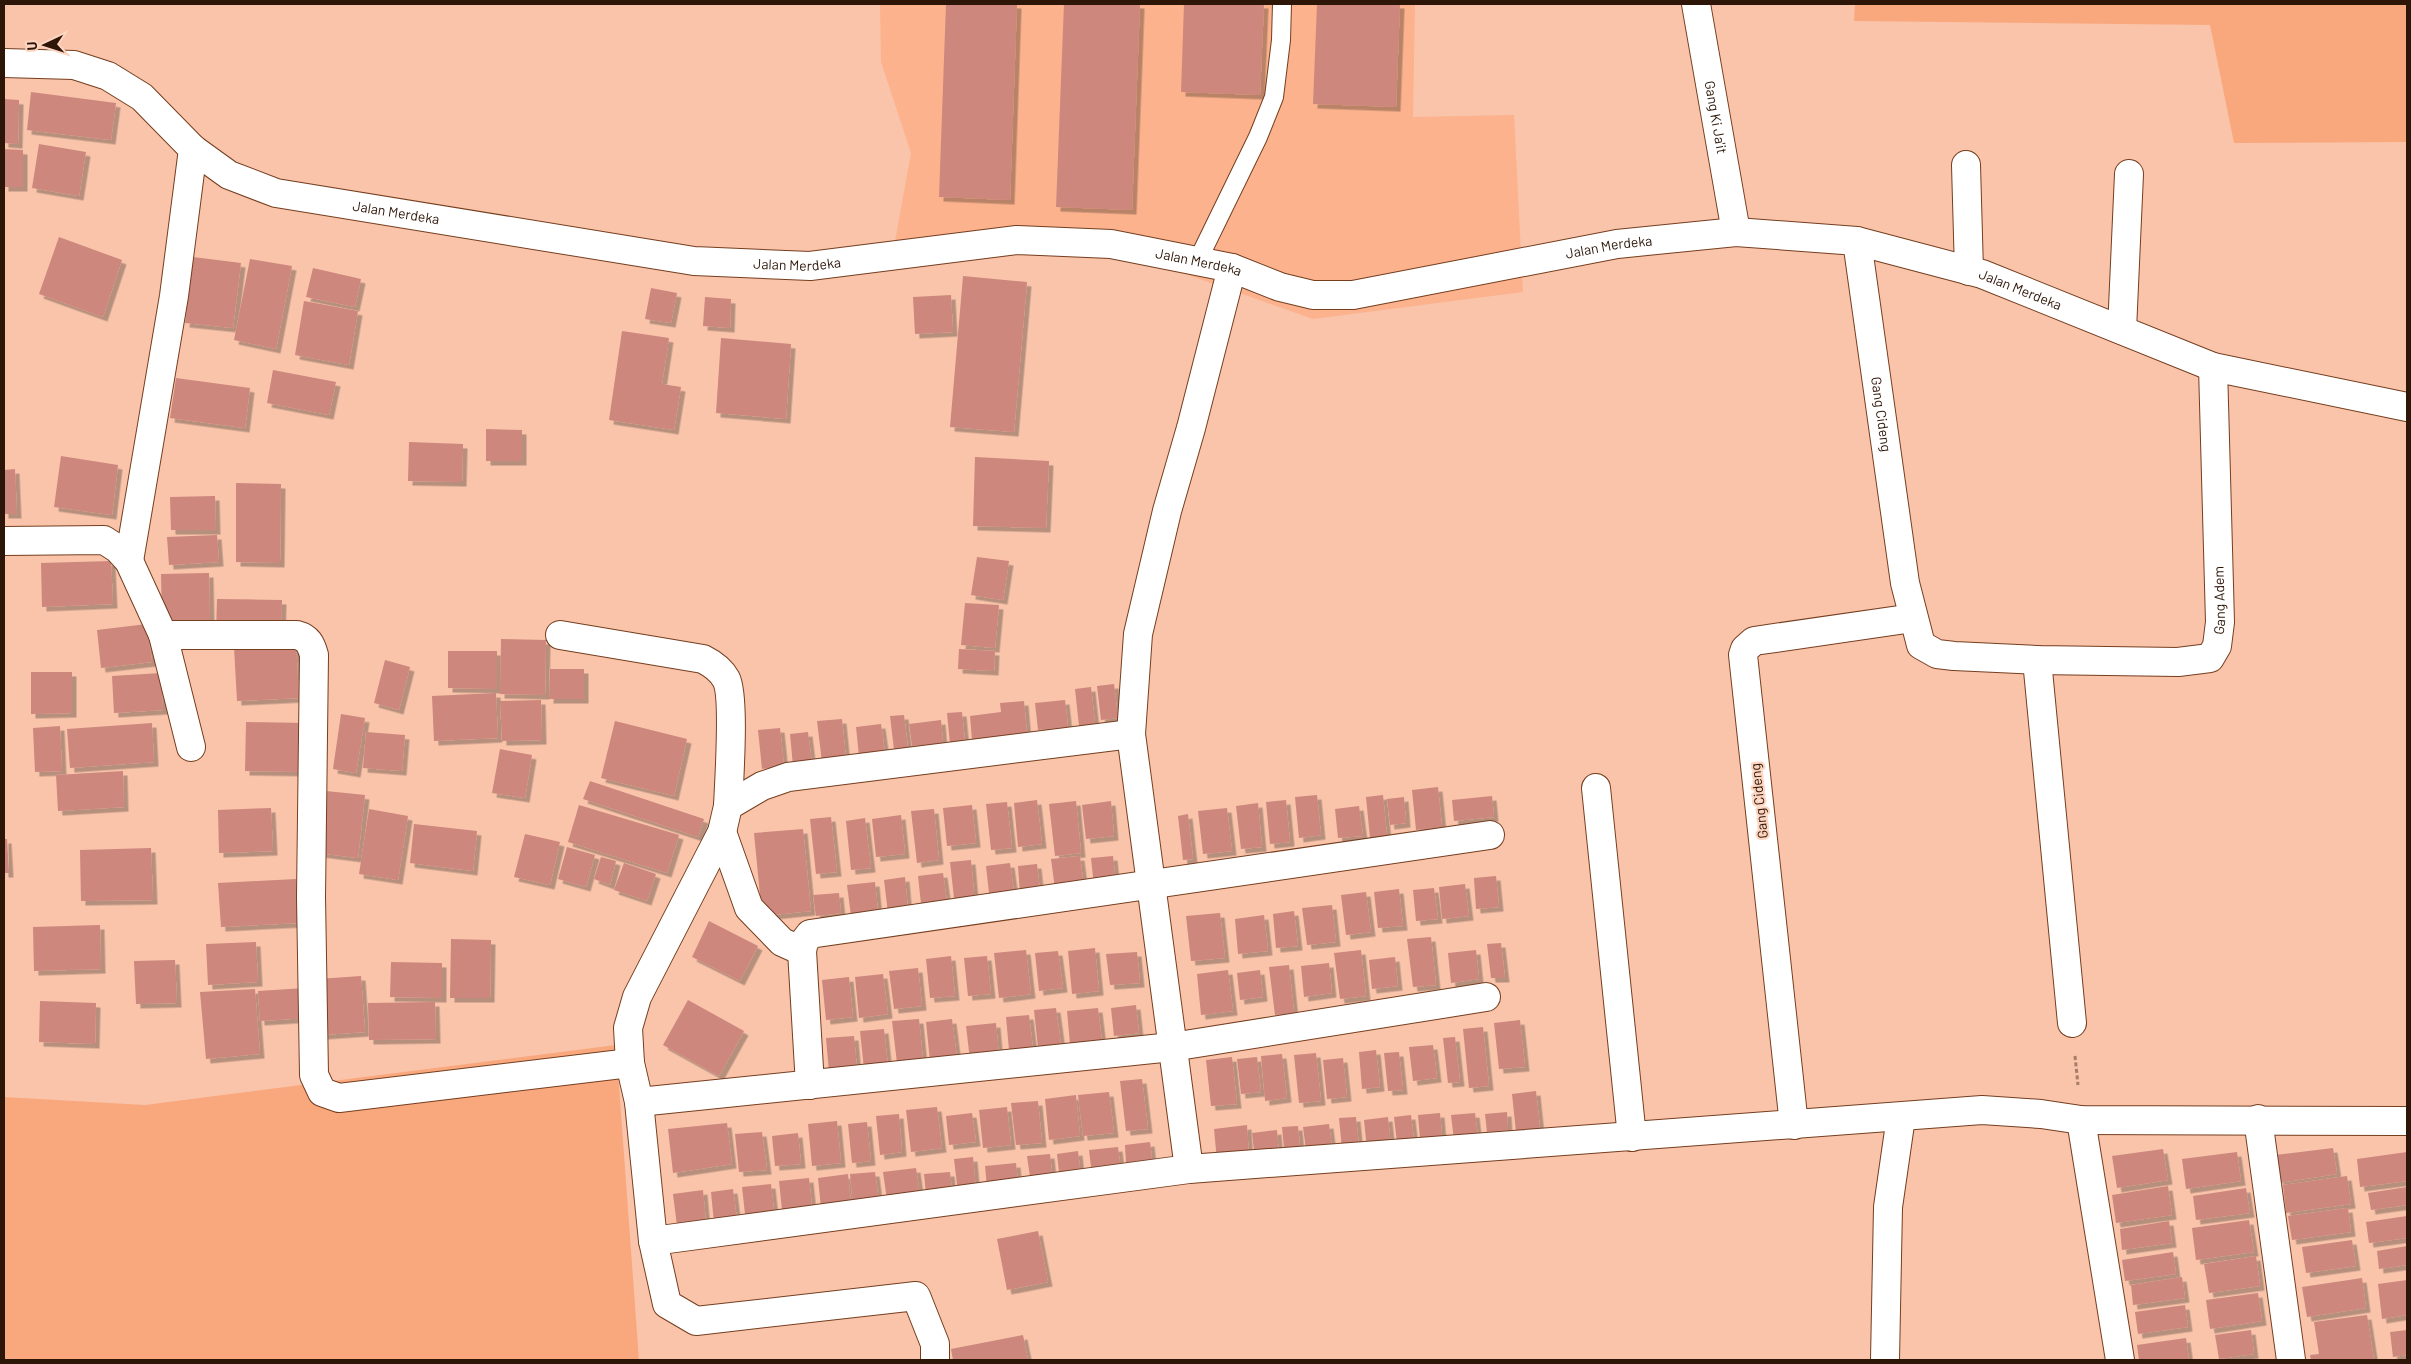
<svg xmlns="http://www.w3.org/2000/svg" width="2411" height="1364" font-family="Barlow,sans-serif">
	<style>
		.built { fill: #fbb28d }
		.green { fill: #f9a87e }
		.building { fill: #cd877d; filter: url(#shadow) }
		.lines { fill: none; stroke-linecap: round; stroke-linejoin: round }
		.lane-casing { stroke: #753e1f; stroke-width: 20 }
		.street-casing { stroke: #753e1f; stroke-width: 30 }
		.secondary-casing { stroke: #753e1f; stroke-width: 30 }
		.path { stroke: #a67d68; stroke-width: 3; stroke-dasharray: 4 2.5; stroke-linecap: butt }
		.lane { stroke: #fff; stroke-width: 18 }
		.street { stroke: #fff; stroke-width: 28 }
		.secondary { stroke: #fff; stroke-width: 28 }
		.labels { text-anchor: middle; stroke-width: 4.5; stroke-linejoin: round; paint-order: stroke }
		.street-label { font-size: 14px; fill: #2d1508; stroke: #fdd5c1 }
	</style>
	<defs>
		<filter id="shadow"><feDropShadow dx="4.5" dy="4.5" stdDeviation="0" flood-color="#0004"/></filter>
	</defs>
	<rect width="100%" height="100%" fill="#f9c4aa"/>
	<polygon class="built" points="880,4 1415,4 1413,117 1514,115 1523,292 1313,319 1123,252 894,247 911,153 881,62"/>
	<g class="green">
		<polygon points="1855,4 2407,4 2407,142 2234,143 2210,25 1854,21"/>
		<polygon points="616,1045 639,1360 4,1360 4,1097 145,1105"/>
	</g>
	<g class="building">
		<polygon points="946,4 1017,4 1010,200 939,197"/>
		<polygon points="1064,4 1140,4 1132,210 1056,207"/>
		<polygon points="1184,4 1264,4 1260,95 1181,92"/>
		<polygon points="1317,4 1400,4 1396,107 1313,104"/>
		<polygon points="31,92 116,103 111,140 27,130"/>
		<polygon points="4,99 19,100 18,144 4,143"/>
		<polygon points="39,144 86,152 79,196 32,188"/>
		<polygon points="4,149 23,150 23,187 4,187"/>
		<polygon points="59,237 122,260 103,317 39,294"/>
		<polygon points="193,257 241,263 233,328 185,323"/>
		<polygon points="250,259 292,266 276,349 234,340"/>
		<polygon points="313,268 361,279 355,307 306,297"/>
		<polygon points="963,276 1027,282 1014,432 950,427"/>
		<polygon points="651,288 677,293 671,323 645,319"/>
		<polygon points="951,295 953,332 915,334 913,297"/>
		<polygon points="705,297 731,299 730,328 703,326"/>
		<polygon points="304,301 358,311 349,365 295,355"/>
		<polygon points="622,331 669,338 662,384 681,387 674,430 609,420"/>
		<polygon points="721,338 791,344 786,419 716,413"/>
		<polygon points="273,370 336,382 329,415 267,403"/>
		<polygon points="176,378 250,388 245,428 170,418"/>
		<polygon points="486,429 522,430 522,461 486,461"/>
		<polygon points="409,442 463,444 462,482 408,481"/>
		<polygon points="61,456 118,465 112,515 54,507"/>
		<polygon points="975,457 1049,461 1046,528 973,526"/>
		<polygon points="15,469 17,514 4,514 4,470"/>
		<polygon points="236,483 281,484 280,563 236,562"/>
		<polygon points="215,496 216,530 171,530 170,497"/>
		<polygon points="217,535 219,562 169,565 167,537"/>
		<polygon points="977,557 1009,561 1003,600 971,595"/>
		<polygon points="111,561 113,604 42,607 41,563"/>
		<polygon points="209,573 210,621 162,622 161,574"/>
		<polygon points="217,599 282,600 281,634 216,633"/>
		<polygon points="965,603 999,605 995,648 961,645"/>
		<polygon points="147,624 152,662 101,668 97,630"/>
		<polygon points="501,639 546,640 545,695 500,694"/>
		<polygon points="296,644 299,698 237,701 234,647"/>
		<polygon points="959,649 995,651 994,671 958,669"/>
		<polygon points="448,651 497,651 497,689 448,688"/>
		<polygon points="385,660 410,667 399,710 374,703"/>
		<polygon points="550,669 584,669 584,699 549,699"/>
		<polygon points="31,672 72,672 72,713 31,714"/>
		<polygon points="161,673 163,710 114,713 112,676"/>
		<polygon points="1114,684 1118,718 1101,720 1097,686"/>
		<polygon points="1091,687 1095,724 1079,726 1075,689"/>
		<polygon points="496,693 498,738 434,741 432,696"/>
		<polygon points="541,700 542,740 502,741 500,701"/>
		<polygon points="1065,700 1068,727 1038,730 1035,703"/>
		<polygon points="1024,701 1027,734 972,740 970,716 1001,712 1000,703"/>
		<polygon points="962,712 965,743 950,744 947,713"/>
		<polygon points="341,714 365,718 356,773 333,769"/>
		<polygon points="904,715 909,757 895,758 890,716"/>
		<polygon points="842,719 846,759 822,762 817,721"/>
		<polygon points="941,720 943,743 912,746 909,724"/>
		<polygon points="615,721 687,739 674,796 601,778"/>
		<polygon points="246,722 307,723 307,772 245,771"/>
		<polygon points="152,723 154,762 70,768 67,729"/>
		<polygon points="881,724 885,753 859,756 856,727"/>
		<polygon points="60,726 62,771 35,772 33,728"/>
		<polygon points="780,728 784,766 762,769 758,730"/>
		<polygon points="366,732 405,735 402,771 363,768"/>
		<polygon points="808,732 812,764 793,766 790,734"/>
		<polygon points="500,749 532,755 525,798 492,793"/>
		<polygon points="123,771 124,807 58,811 56,775"/>
		<polygon points="590,781 704,819 698,837 583,799"/>
		<polygon points="1438,787 1442,827 1416,830 1412,790"/>
		<polygon points="326,791 365,795 358,858 319,853"/>
		<polygon points="1317,795 1321,835 1299,838 1295,797"/>
		<polygon points="1383,795 1387,836 1370,838 1366,797"/>
		<polygon points="1492,796 1494,817 1454,821 1452,800"/>
		<polygon points="1404,797 1406,823 1390,825 1387,799"/>
		<polygon points="1037,800 1042,844 1018,847 1014,803"/>
		<polygon points="1286,800 1290,842 1270,844 1266,802"/>
		<polygon points="1076,801 1081,853 1055,856 1049,804"/>
		<polygon points="1111,801 1114,836 1086,839 1082,805"/>
		<polygon points="1007,802 1012,848 991,850 986,804"/>
		<polygon points="1258,803 1262,847 1241,849 1236,806"/>
		<polygon points="579,805 679,835 667,873 568,842"/>
		<polygon points="972,805 976,843 947,846 943,808"/>
		<polygon points="1359,806 1363,836 1338,838 1335,809"/>
		<polygon points="271,808 273,851 219,853 218,810"/>
		<polygon points="1227,808 1232,851 1203,854 1198,811"/>
		<polygon points="369,809 408,816 398,880 359,874"/>
		<polygon points="934,809 939,860 917,863 911,811"/>
		<polygon points="1188,814 1193,859 1183,860 1178,816"/>
		<polygon points="901,815 905,854 876,857 872,819"/>
		<polygon points="831,817 837,872 816,874 810,819"/>
		<polygon points="865,818 871,868 851,870 846,821"/>
		<polygon points="414,824 477,831 473,871 410,863"/>
		<polygon points="803,829 811,911 762,916 754,833"/>
		<polygon points="525,834 560,842 550,885 514,877"/>
		<polygon points="4,839 7,839 9,873 4,873"/>
		<polygon points="567,847 595,855 586,887 558,879"/>
		<polygon points="151,848 153,900 81,901 80,850"/>
		<polygon points="1080,856 1084,887 1055,889 1051,859"/>
		<polygon points="1113,856 1116,884 1094,886 1091,858"/>
		<polygon points="601,857 616,861 610,885 594,879"/>
		<polygon points="971,860 975,905 955,907 950,862"/>
		<polygon points="624,863 656,874 647,901 614,890"/>
		<polygon points="1010,863 1015,899 990,902 986,866"/>
		<polygon points="1037,864 1040,892 1020,894 1018,866"/>
		<polygon points="943,873 948,909 922,913 918,876"/>
		<polygon points="1496,876 1499,907 1476,909 1474,878"/>
		<polygon points="905,877 908,910 888,913 884,880"/>
		<polygon points="296,879 299,923 221,927 218,883"/>
		<polygon points="875,882 878,912 851,916 847,885"/>
		<polygon points="1465,884 1469,916 1442,919 1439,887"/>
		<polygon points="1434,888 1438,919 1416,921 1413,890"/>
		<polygon points="1399,889 1403,926 1378,928 1374,892"/>
		<polygon points="1366,892 1371,932 1346,935 1341,895"/>
		<polygon points="839,893 841,913 816,916 813,895"/>
		<polygon points="1332,905 1336,942 1307,945 1302,908"/>
		<polygon points="1294,911 1298,946 1276,948 1273,914"/>
		<polygon points="1220,913 1225,958 1191,961 1186,916"/>
		<polygon points="1264,915 1268,951 1238,954 1235,919"/>
		<polygon points="709,921 758,946 740,981 692,957"/>
		<polygon points="100,925 101,969 34,971 33,927"/>
		<polygon points="1431,937 1436,985 1413,987 1407,939"/>
		<polygon points="451,939 491,940 490,998 450,998"/>
		<polygon points="256,942 258,982 208,985 206,944"/>
		<polygon points="1501,943 1505,978 1491,978 1487,944"/>
		<polygon points="1095,948 1099,991 1072,994 1068,951"/>
		<polygon points="1026,950 1031,994 999,998 994,953"/>
		<polygon points="1361,950 1366,996 1340,999 1334,953"/>
		<polygon points="1476,950 1479,979 1451,983 1448,953"/>
		<polygon points="1058,951 1063,988 1039,991 1035,953"/>
		<polygon points="1137,952 1140,983 1110,985 1106,954"/>
		<polygon points="951,956 955,996 930,998 926,959"/>
		<polygon points="987,956 991,994 968,996 964,958"/>
		<polygon points="1395,957 1398,986 1372,989 1369,960"/>
		<polygon points="175,960 177,1003 136,1004 134,961"/>
		<polygon points="391,962 442,963 442,998 390,997"/>
		<polygon points="1329,963 1332,993 1304,997 1301,966"/>
		<polygon points="1289,965 1294,1013 1275,1015 1269,967"/>
		<polygon points="918,968 922,1006 894,1009 889,971"/>
		<polygon points="1228,970 1233,1011 1201,1015 1197,974"/>
		<polygon points="1260,970 1263,997 1240,1000 1237,973"/>
		<polygon points="883,974 888,1014 859,1018 855,977"/>
		<polygon points="361,976 365,1032 322,1035 318,979"/>
		<polygon points="849,977 853,1017 826,1020 822,980"/>
		<polygon points="305,988 307,1018 260,1021 258,991"/>
		<polygon points="255,989 260,1054 206,1059 200,992"/>
		<polygon points="688,1000 744,1031 719,1076 663,1045"/>
		<polygon points="40,1001 96,1003 95,1044 39,1042"/>
		<polygon points="435,1002 436,1039 369,1040 368,1003"/>
		<polygon points="1136,1005 1139,1033 1114,1036 1111,1008"/>
		<polygon points="1056,1008 1061,1045 1038,1048 1034,1010"/>
		<polygon points="1098,1008 1102,1041 1070,1044 1067,1011"/>
		<polygon points="1029,1015 1033,1048 1009,1050 1006,1017"/>
		<polygon points="919,1019 923,1060 897,1063 892,1021"/>
		<polygon points="952,1019 957,1058 930,1061 926,1022"/>
		<polygon points="1520,1020 1525,1067 1499,1069 1494,1023"/>
		<polygon points="996,1023 999,1057 970,1060 966,1026"/>
		<polygon points="1483,1027 1489,1086 1469,1088 1463,1029"/>
		<polygon points="884,1029 888,1067 864,1069 860,1031"/>
		<polygon points="854,1036 857,1069 829,1072 826,1038"/>
		<polygon points="1455,1037 1460,1082 1448,1083 1443,1038"/>
		<polygon points="1433,1045 1437,1078 1413,1081 1409,1047"/>
		<polygon points="1376,1050 1380,1087 1362,1089 1359,1052"/>
		<polygon points="1399,1052 1403,1090 1388,1091 1384,1053"/>
		<polygon points="1316,1053 1321,1101 1299,1103 1294,1055"/>
		<polygon points="1282,1054 1287,1098 1265,1101 1261,1056"/>
		<polygon points="1232,1057 1237,1104 1211,1106 1206,1060"/>
		<polygon points="1257,1057 1261,1092 1241,1094 1237,1059"/>
		<polygon points="1343,1058 1347,1097 1327,1099 1323,1060"/>
		<polygon points="1142,1079 1148,1129 1126,1131 1120,1081"/>
		<polygon points="1536,1091 1540,1129 1516,1132 1512,1094"/>
		<polygon points="1109,1092 1114,1133 1083,1136 1078,1095"/>
		<polygon points="1076,1095 1080,1136 1049,1140 1045,1099"/>
		<polygon points="1038,1101 1042,1143 1016,1145 1011,1103"/>
		<polygon points="937,1107 942,1148 911,1152 906,1110"/>
		<polygon points="1007,1107 1011,1145 983,1148 979,1110"/>
		<polygon points="1507,1112 1508,1130 1487,1132 1485,1114"/>
		<polygon points="972,1113 976,1142 949,1145 946,1116"/>
		<polygon points="1440,1113 1442,1136 1420,1139 1418,1115"/>
		<polygon points="1475,1113 1478,1138 1454,1140 1451,1115"/>
		<polygon points="899,1114 902,1152 880,1155 876,1116"/>
		<polygon points="1411,1115 1415,1149 1398,1151 1394,1117"/>
		<polygon points="1356,1117 1359,1147 1342,1149 1339,1118"/>
		<polygon points="1388,1117 1391,1147 1367,1150 1364,1120"/>
		<polygon points="837,1121 841,1163 812,1166 808,1124"/>
		<polygon points="867,1122 871,1161 852,1163 848,1124"/>
		<polygon points="727,1123 732,1164 673,1173 668,1129"/>
		<polygon points="1329,1124 1332,1148 1306,1150 1303,1127"/>
		<polygon points="1247,1125 1249,1157 1217,1161 1214,1129"/>
		<polygon points="1298,1126 1301,1157 1285,1159 1282,1127"/>
		<polygon points="1277,1130 1279,1156 1255,1159 1252,1133"/>
		<polygon points="762,1132 767,1170 739,1172 735,1134"/>
		<polygon points="798,1133 801,1164 775,1166 772,1136"/>
		<polygon points="1150,1142 1152,1159 1126,1163 1125,1145"/>
		<polygon points="1118,1147 1121,1172 1092,1175 1089,1150"/>
		<polygon points="2333,1148 2337,1174 2279,1183 2275,1155"/>
		<polygon points="2163,1149 2168,1180 2117,1188 2112,1156"/>
		<polygon points="1078,1151 1081,1178 1060,1181 1057,1154"/>
		<polygon points="2237,1152 2241,1181 2186,1189 2182,1159"/>
		<polygon points="2407,1152 2407,1181 2360,1187 2357,1159"/>
		<polygon points="1050,1154 1053,1182 1031,1184 1027,1156"/>
		<polygon points="973,1157 976,1191 958,1193 954,1159"/>
		<polygon points="1016,1163 1018,1184 987,1187 985,1166"/>
		<polygon points="916,1168 920,1196 887,1200 883,1172"/>
		<polygon points="875,1172 879,1202 853,1205 850,1174"/>
		<polygon points="950,1172 952,1191 926,1194 924,1174"/>
		<polygon points="848,1174 851,1205 821,1208 818,1178"/>
		<polygon points="2347,1176 2351,1204 2286,1213 2283,1185"/>
		<polygon points="809,1178 812,1207 782,1210 779,1181"/>
		<polygon points="771,1184 774,1211 745,1214 742,1187"/>
		<polygon points="2168,1186 2172,1215 2116,1223 2112,1195"/>
		<polygon points="2407,1187 2407,1205 2371,1210 2368,1193"/>
		<polygon points="2246,1188 2250,1213 2196,1220 2193,1196"/>
		<polygon points="733,1189 737,1220 714,1223 711,1192"/>
		<polygon points="703,1190 706,1223 677,1226 673,1194"/>
		<polygon points="2348,1208 2351,1232 2292,1240 2288,1216"/>
		<polygon points="2407,1216 2407,1238 2369,1243 2366,1222"/>
		<polygon points="2249,1220 2254,1252 2196,1260 2192,1228"/>
		<polygon points="2169,1221 2172,1243 2122,1250 2120,1229"/>
		<polygon points="1038,1231 1048,1282 1007,1290 997,1239"/>
		<polygon points="2352,1240 2356,1266 2306,1273 2302,1247"/>
		<polygon points="2407,1246 2407,1265 2379,1269 2377,1251"/>
		<polygon points="2173,1252 2176,1274 2125,1281 2122,1260"/>
		<polygon points="2256,1256 2260,1286 2209,1293 2204,1264"/>
		<polygon points="2182,1277 2185,1298 2133,1305 2131,1285"/>
		<polygon points="2362,1278 2366,1308 2307,1317 2302,1287"/>
		<polygon points="2407,1280 2407,1315 2382,1319 2378,1284"/>
		<polygon points="2258,1293 2262,1321 2210,1329 2206,1300"/>
		<polygon points="2185,1305 2188,1327 2138,1334 2135,1312"/>
		<polygon points="2367,1315 2374,1360 2311,1360 2310,1355 2319,1354 2314,1322"/>
		<polygon points="2251,1330 2254,1354 2219,1359 2215,1335"/>
		<polygon points="2407,1330 2407,1355 2393,1357 2390,1332"/>
		<polygon points="1023,1335 1028,1360 953,1360 951,1349"/>
		<polygon points="2186,1338 2189,1360 2139,1360 2137,1345"/>
	</g>
	<g class="lines">
		<g class="lane-casing">
			<polyline id="lane" points="1198,260 1258,137 1274,97 1281,40 1282,4"/>
		</g>
		<g class="street-casing">
			<g id="street">
				<path id="s1" d="M 1696,4 L 1736,232"/>
				<polyline points="1966,165 1969,271"/>
				<path id="s2" d="M 1857,241 L 1905,583 L 1921,645 L 1937,654 L 1954,656 L 2037,660 L 2178,662 L 2210,658 L 2217,646 L 2220,622 L 2213,367"/>
				<polyline points="2122,330 2129,174"/>
				<polyline points="4,541 104,540 118,549 129,561 163,635 191,747"/>
				<polyline points="129,561 174,296 193,149"/>
				<path d="M 163,635 L 297,635 C 308,638 311,644 314,655 L 311,897 L 314,1075 L 322,1092 L 339,1098 L 630,1063"/>
				<path d="M 560,635 L 703,659 C 713,664 721,670 726,679 C 735,695 729,783 728,806"/>
				<polyline points="2037,660 2072,1023"/>
				<polyline points="1596,788 1632,1137"/>
				<polyline points="722,832 749,908 782,942 802,951"/>
				<polyline points="810,1085 802,951 804,942 810,934 1490,835"/>
				<polyline points="639,1102 1172,1047 1486,997"/>
				<polyline points="2258,1119 2291,1360"/>
				<polyline points="2081,1120 2120,1360"/>
				<polyline points="1794,1125 1743,655 1745,649 1754,641 1913,618"/>
				<polyline points="1189,1169 1131,734 1138,634 1167,511 1191,428 1232,268"/>
				<polyline points="653,1241 1189,1169 1982,1110 2041,1114 2081,1120 2407,1121"/>
				<polyline points="935,1360 935,1344 916,1296 696,1321 667,1304 653,1241 639,1102 630,1063 628,1028 637,997 722,832 728,806 762,786 788,777 1131,734"/>
				<polyline points="1885,1360 1888,1207 1901,1117"/>
			</g>
		</g>
		<g class="secondary-casing">
			<g id="secondary">
				<path id="s3" d="M 4,63 L 74,65 L 108,76 L 142,97 L 193,149 L 229,175 L 276,193 L 694,261 L 810,266 L 1017,240 L 1111,244 L 1232,268 L 1280,287 L 1313,295 L 1353,295 L 1617,244 L 1736,232 L 1857,241 L 1982,274 L 2213,367 L 2407,407"/>
			</g>
		</g>
		<polyline class="path" points="2075,1056 2078,1085"/>
		<use href="#lane" class="lane"/>
		<use href="#street" class="street"/>
		<use href="#secondary" class="secondary"/>
	</g>
	<g class="labels">
		<g class="street-label">
			<text dy="5" stroke="none"><textPath href="#s1" startOffset="115">Gang Ki Ja'it</textPath></text>
			<text dy="5" stroke="none"><textPath href="#s3" startOffset="435">Jalan Merdeka</textPath></text>
			<text dy="5" stroke="none"><textPath href="#s3" startOffset="1665">Jalan Merdeka</textPath></text>
			<text dy="5" stroke="none"><textPath href="#s3" startOffset="840">Jalan Merdeka</textPath></text>
			<text dy="5" stroke="none"><textPath href="#s3" startOffset="1245">Jalan Merdeka</textPath></text>
			<text dy="5" stroke="none"><textPath href="#s3" startOffset="2085">Jalan Merdeka</textPath></text>
			<text dy="5" stroke="none"><textPath href="#s2" startOffset="175">Gang Cideng</textPath></text>
			<text dy="5" stroke="none"><textPath href="#s2" startOffset="761">Gang Adem</textPath></text>
			<text transform="translate(1759 801) rotate(-96)" y="5">Gang Cideng</text>
		</g>
	</g>
	<rect width="2411" height="1364" fill="none" stroke="#2d1508" stroke-width="10"/>
	<g transform="translate(45 45) rotate(266)" stroke="#fdd5c1" stroke-width="4" paint-order="stroke">
	<path d="M0-4L9 19L0 12L-9 19Z" fill="#2d1508"/>
	<text y="-8" font-size="14" font-weight="bold" text-anchor="middle" fill="#2d1508">U</text>
	</g>
</svg>
